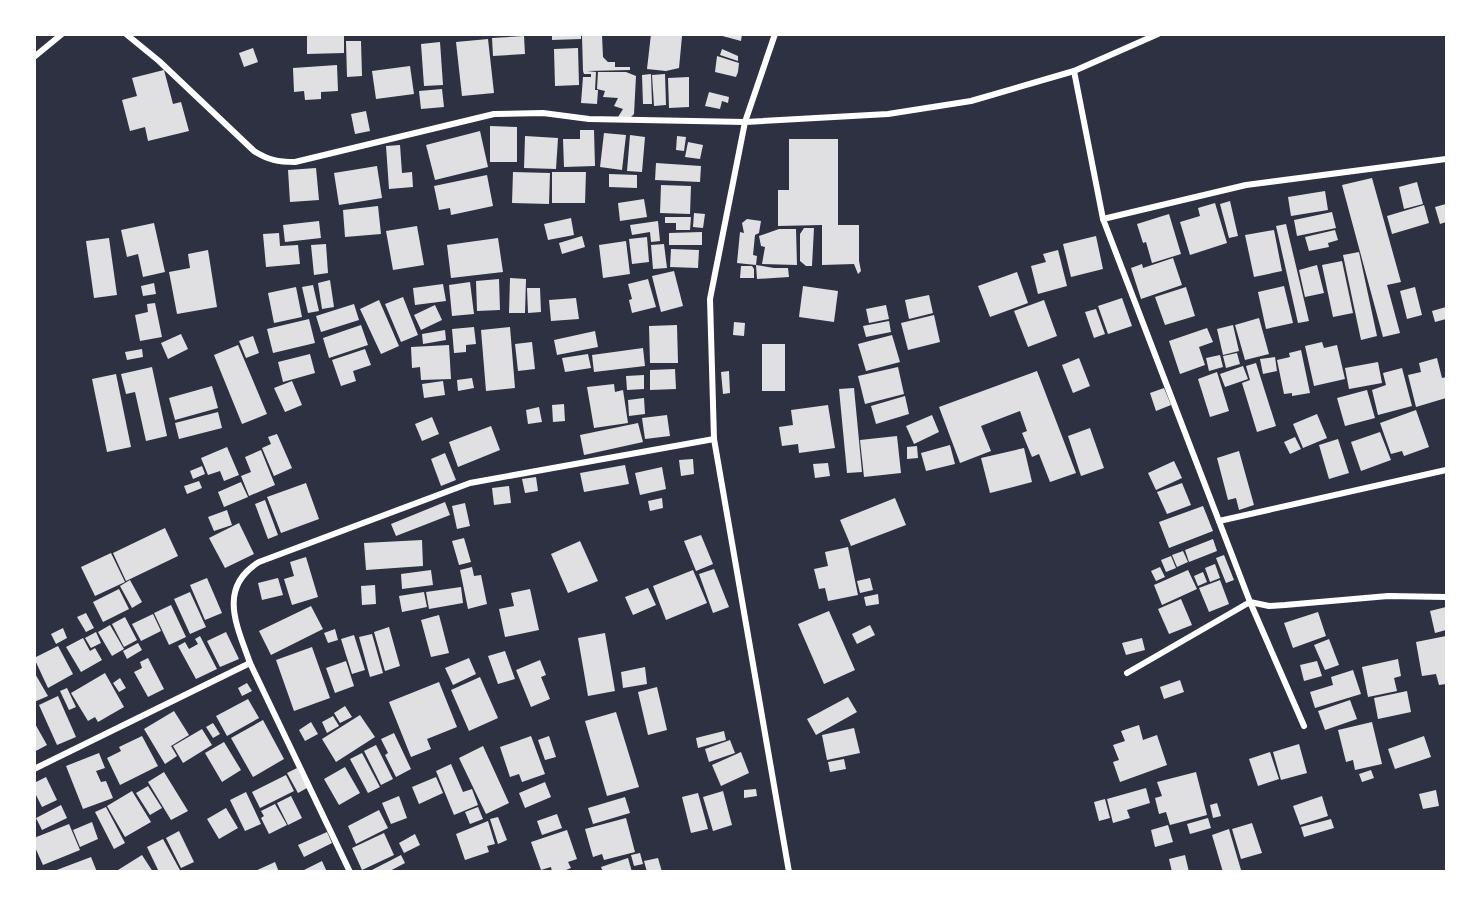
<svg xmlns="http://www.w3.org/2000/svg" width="1481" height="906" font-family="'Open Sans',sans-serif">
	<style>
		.building { fill: #e0e0e3 }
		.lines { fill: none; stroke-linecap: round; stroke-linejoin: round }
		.minor { stroke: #fff; stroke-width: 6 }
	</style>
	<rect width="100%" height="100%" fill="#2d3142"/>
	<g class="building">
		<polygon points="552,34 581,34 581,39 552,40"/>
		<polygon points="651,34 680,34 682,36 679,68 666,71 647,69"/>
		<polygon points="715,34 742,34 741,41"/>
		<polygon points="344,35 344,53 307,54 307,36"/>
		<polygon points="602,35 603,57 608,62 615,62 615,67 630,67 630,70 587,71 596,72 595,90 598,90 597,104 581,103 583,77 591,77 591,74 584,74 583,71 582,36"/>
		<polygon points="524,36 525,54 493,56 492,38"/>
		<polygon points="488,39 494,93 462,96 456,42"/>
		<polygon points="346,41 361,41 362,76 347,77"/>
		<polygon points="440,42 443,85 424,86 421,44"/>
		<polygon points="253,48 258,62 244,67 239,53"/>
		<polygon points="578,48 579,85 555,86 554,49"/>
		<polygon points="722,49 738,56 738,61 720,55"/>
		<polygon points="717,56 739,63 738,72 736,77 715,72"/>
		<polygon points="337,65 338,91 321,92 321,99 305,100 304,91 294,92 293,68"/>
		<polygon points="410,66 414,94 376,99 372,71"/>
		<polygon points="164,70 173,104 181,102 189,131 148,141 145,127 130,131 122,100 137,96 132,78"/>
		<polygon points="598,72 626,72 636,76 634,114 631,117 618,117 623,109 614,106 618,98 603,97 605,91 597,89"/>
		<polygon points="651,74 652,104 643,104 642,75"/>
		<polygon points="665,74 666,105 654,106 652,75"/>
		<polygon points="689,77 689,107 669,108 668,78"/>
		<polygon points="442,89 444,107 421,109 419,91"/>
		<polygon points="709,92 729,97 728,103 722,101 720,109 705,106"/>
		<polygon points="366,111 370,131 355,134 351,114"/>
		<polygon points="490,126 517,127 517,162 490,162"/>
		<polygon points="580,130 594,130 595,166 564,167 563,139 580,139"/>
		<polygon points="480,131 488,167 435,180 426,145"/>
		<polygon points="604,133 626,135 622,170 600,167"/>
		<polygon points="630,135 645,137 642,172 627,171"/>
		<polygon points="525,136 558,138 556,169 524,168"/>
		<polygon points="677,136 686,137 684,151 676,150"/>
		<polygon points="789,139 838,139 838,225 859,225 859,261 861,271 858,274 854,264 822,265 822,225 778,226 778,190 789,190"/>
		<polygon points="688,142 703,145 700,159 685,157"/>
		<polygon points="400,145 402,173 412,172 413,187 389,189 386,146"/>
		<polygon points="656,163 701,166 700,182 655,180"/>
		<polygon points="377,166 382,198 339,205 334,173"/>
		<polygon points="316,168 319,200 290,202 288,170"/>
		<polygon points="513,172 550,173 549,204 512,203"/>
		<polygon points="552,172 586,172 585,203 552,203"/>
		<polygon points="609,174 637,175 637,188 609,187"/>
		<polygon points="487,175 493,206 451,215 450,208 439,210 434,186"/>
		<polygon points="1372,178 1401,282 1387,285 1400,333 1383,337 1342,185"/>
		<polygon points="1417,182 1423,204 1404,209 1399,187"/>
		<polygon points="661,185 691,186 690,214 660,213"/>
		<polygon points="1325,191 1328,210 1291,216 1288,197"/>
		<polygon points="644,199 647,217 620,221 618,203"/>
		<polygon points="1230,201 1238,236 1229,238 1220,204"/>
		<polygon points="1215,203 1227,243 1190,255 1180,222 1200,216 1198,208"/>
		<polygon points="1446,204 1446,222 1440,224 1435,207"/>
		<polygon points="1424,205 1429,223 1392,234 1387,216"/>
		<polygon points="378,206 381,234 345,237 343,210"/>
		<polygon points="1332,212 1336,228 1297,236 1294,220"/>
		<polygon points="694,213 705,214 703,228 693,227"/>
		<polygon points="1169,214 1181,254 1152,263 1146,242 1143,243 1137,224"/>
		<polygon points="665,217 691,217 690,230 676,230 676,223 665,223"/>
		<polygon points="571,218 574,235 548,240 544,224"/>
		<polygon points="747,219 761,221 759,233 755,235 753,255 757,256 756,265 774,268 788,268 789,277 757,279 756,265 737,263 740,232 744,233 742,223"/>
		<polygon points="319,221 321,238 285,242 283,225"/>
		<polygon points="658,221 660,241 651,242 650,232 632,235 630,225"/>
		<polygon points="154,223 165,272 143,277 138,254 127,257 121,230"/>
		<polygon points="1286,224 1309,321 1298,323 1276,226"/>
		<polygon points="417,226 424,265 393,270 386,231"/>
		<polygon points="804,228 814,228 812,266 806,266 800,261 800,234"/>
		<polygon points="779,229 796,229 797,265 762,264 765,247 761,246 759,236"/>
		<polygon points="1274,230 1282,271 1254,277 1245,235"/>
		<polygon points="1335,230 1338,240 1328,243 1329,247 1309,251 1305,237"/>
		<polygon points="702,232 702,245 669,245 669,233"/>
		<polygon points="279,233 280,246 298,245 300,264 266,267 263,234"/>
		<polygon points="582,236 585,247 562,254 559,243"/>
		<polygon points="1096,236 1103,269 1071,277 1063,244"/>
		<polygon points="647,237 649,262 632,264 629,239"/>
		<polygon points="109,238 117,295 94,298 86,241"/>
		<polygon points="498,238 503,272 451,278 447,245"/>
		<polygon points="626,241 630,274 603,278 599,245"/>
		<polygon points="326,244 328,273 314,275 311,245"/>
		<polygon points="664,244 667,268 653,269 651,245"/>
		<polygon points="671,249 699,250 698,268 670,267"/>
		<polygon points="208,250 217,307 177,314 169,272 190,268 188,254"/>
		<polygon points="1058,250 1067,286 1038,294 1031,266 1046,262 1043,254"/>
		<polygon points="1359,252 1377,336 1361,340 1343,255"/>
		<polygon points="1173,258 1182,285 1141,299 1131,268 1142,264 1143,268"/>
		<polygon points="1342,261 1353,313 1333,317 1322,265"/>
		<polygon points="1317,265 1324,293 1305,297 1299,270"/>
		<polygon points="741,266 752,266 754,269 754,278 740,278"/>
		<polygon points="674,271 683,306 661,312 652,276"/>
		<polygon points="1017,272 1028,303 990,317 978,286"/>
		<polygon points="510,278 526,279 525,313 509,313"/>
		<polygon points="499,279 500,310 477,311 476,281"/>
		<polygon points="648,279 656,307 632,313 629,300 632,299 628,284"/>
		<polygon points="330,280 334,307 322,309 318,283"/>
		<polygon points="470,282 474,314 452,316 449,285"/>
		<polygon points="154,283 156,294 143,296 141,286"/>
		<polygon points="443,284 446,301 415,305 413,288"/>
		<polygon points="313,285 319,311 308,313 302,287"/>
		<polygon points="803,286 838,291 834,322 799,317"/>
		<polygon points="1284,286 1293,323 1266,329 1258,292"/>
		<polygon points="296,287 302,317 274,323 268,293"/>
		<polygon points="1186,287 1195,316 1165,325 1155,297"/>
		<polygon points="1415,287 1422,315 1407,319 1400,291"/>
		<polygon points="527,288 540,288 541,312 528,313"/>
		<polygon points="929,295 933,313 909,319 905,300"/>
		<polygon points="403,297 418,335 401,342 385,304"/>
		<polygon points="576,298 579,319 551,321 549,300"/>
		<polygon points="1122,298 1132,326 1108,334 1098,306"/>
		<polygon points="379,300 399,346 381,354 360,309"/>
		<polygon points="1044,300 1057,336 1028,347 1014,311"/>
		<polygon points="155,303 162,337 140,341 135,315 148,312 147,304"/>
		<polygon points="354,304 359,320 321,332 316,316"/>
		<polygon points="435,305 442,320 421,330 414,315"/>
		<polygon points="886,305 889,319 869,323 866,309"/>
		<polygon points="1446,307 1446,319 1435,322 1432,311"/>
		<polygon points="1096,309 1105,334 1094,338 1085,312"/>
		<polygon points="934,315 940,342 908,350 901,323"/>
		<polygon points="1259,318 1269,354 1245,360 1235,325"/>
		<polygon points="309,319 315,343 273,353 267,329"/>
		<polygon points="889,321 891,332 866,337 863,326"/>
		<polygon points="734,322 745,323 744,336 733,335"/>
		<polygon points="361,325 368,345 329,358 323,338"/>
		<polygon points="677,325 678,363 650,363 649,326"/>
		<polygon points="1233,325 1239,351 1223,355 1217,329"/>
		<polygon points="474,327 476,344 466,345 466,352 454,353 452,329"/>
		<polygon points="510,327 515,388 486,391 481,330"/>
		<polygon points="1207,328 1213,342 1199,347 1205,365 1180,374 1169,341"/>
		<polygon points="445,330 446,340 423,344 422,334"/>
		<polygon points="595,331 598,347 557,355 554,340"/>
		<polygon points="181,334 188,349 168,359 161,343"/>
		<polygon points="892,335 900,362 866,371 858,344"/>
		<polygon points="253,336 259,353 246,358 239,341"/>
		<polygon points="532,342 535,369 518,371 515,344"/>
		<polygon points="1322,342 1324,348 1337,345 1345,379 1314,386 1305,346"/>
		<rect x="762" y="344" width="23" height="47"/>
		<polygon points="238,345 267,414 242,424 214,355"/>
		<polygon points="449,345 451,379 421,380 420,367 412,368 411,347"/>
		<polygon points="643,348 645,366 594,372 592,355"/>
		<polygon points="142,349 143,357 127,360 125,352"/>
		<polygon points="365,349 371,365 353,371 356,381 341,386 332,360"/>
		<polygon points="1301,350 1310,393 1292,396 1292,393 1284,394 1277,360 1290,357 1289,353"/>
		<polygon points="1237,353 1240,364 1226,368 1223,356"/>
		<polygon points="310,354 315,373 283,382 278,362"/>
		<polygon points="588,354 591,368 565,372 562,358"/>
		<polygon points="1220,355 1223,367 1209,371 1206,358"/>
		<polygon points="1275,357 1277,371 1263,374 1260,359"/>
		<polygon points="1079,358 1090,386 1073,393 1062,365"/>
		<polygon points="1437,358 1442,378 1446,377 1446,398 1416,407 1408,375 1421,372 1419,363"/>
		<polygon points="1378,362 1382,383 1349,389 1345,368"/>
		<polygon points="1256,363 1276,426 1257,432 1242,383 1250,380 1246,366"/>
		<polygon points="1243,366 1248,379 1225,387 1220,374"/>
		<polygon points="152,367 167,436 146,441 135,392 126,394 121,374"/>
		<polygon points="898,367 904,394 865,404 858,376"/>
		<polygon points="1402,368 1412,406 1378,415 1372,390 1386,385 1383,373"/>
		<polygon points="675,369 676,389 650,390 650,370"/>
		<polygon points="729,371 730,393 723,394 721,372"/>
		<polygon points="1037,371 1076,473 1050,482 1039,454 1032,457 1022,433 1027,431 1020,411 981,426 991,451 960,463 939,407"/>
		<polygon points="1217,372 1229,411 1210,417 1198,379"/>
		<polygon points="116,374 131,447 107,452 92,379"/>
		<polygon points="644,375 644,389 627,390 626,376"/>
		<polygon points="472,378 474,388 458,391 457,380"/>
		<polygon points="292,381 302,405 285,412 274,388"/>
		<polygon points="443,381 445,395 424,398 422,384"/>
		<polygon points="614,384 615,392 623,390 628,423 594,428 587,387"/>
		<polygon points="212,386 218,408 175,420 169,398"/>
		<polygon points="854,388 862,472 847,473 839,389"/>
		<polygon points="1164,388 1171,405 1156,411 1150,393"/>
		<polygon points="1367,390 1375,418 1345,426 1337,398"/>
		<polygon points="905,396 909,414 876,424 871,406"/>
		<polygon points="644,398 645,414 629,416 628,400"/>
		<polygon points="564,404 565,421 553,422 552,405"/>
		<polygon points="828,405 835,448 799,453 798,444 782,446 779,427 793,425 791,410"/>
		<polygon points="539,407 542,422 528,424 526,410"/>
		<polygon points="1416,410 1429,447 1404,456 1402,451 1391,454 1380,423"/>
		<polygon points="218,412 222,428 179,439 175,423"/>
		<polygon points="1317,414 1327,438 1303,448 1293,424"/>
		<polygon points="667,415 670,436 645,439 642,418"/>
		<polygon points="932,415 939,432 914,444 906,426"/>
		<polygon points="432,417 439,434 422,441 415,424"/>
		<polygon points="638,423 643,442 584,455 580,435"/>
		<polygon points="491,426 500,450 458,467 449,442"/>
		<polygon points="1090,428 1104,468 1081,476 1068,436"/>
		<polygon points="1380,432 1391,460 1361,471 1351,442"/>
		<polygon points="277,434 292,468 274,476 262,448 271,444 268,437"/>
		<polygon points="897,436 901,473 864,477 860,440"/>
		<polygon points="1295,437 1301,449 1290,454 1284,442"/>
		<polygon points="1338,439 1349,473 1329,479 1319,445"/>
		<polygon points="950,445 955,464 926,471 921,453"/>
		<polygon points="917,446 918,458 907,459 907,447"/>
		<polygon points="227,447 239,475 224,481 220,471 208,475 201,458"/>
		<polygon points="1024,448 1032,482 990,493 981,458"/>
		<polygon points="261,450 275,485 249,496 241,476 251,472 245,457"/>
		<polygon points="1239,451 1254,505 1239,510 1236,498 1228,500 1217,458"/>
		<polygon points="445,453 456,480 441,486 431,459"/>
		<polygon points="693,459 694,474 681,476 679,460"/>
		<polygon points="1174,461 1182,478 1156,490 1148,473"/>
		<polygon points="828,463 830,476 815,478 813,464"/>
		<polygon points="625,465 629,484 584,492 580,473"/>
		<polygon points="202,466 205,474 193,479 190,471"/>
		<polygon points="662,467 666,489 640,495 635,473"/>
		<polygon points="536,477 538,491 525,493 522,479"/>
		<polygon points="199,481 202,488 187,494 184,486"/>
		<polygon points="241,482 248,497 224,507 218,492"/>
		<polygon points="306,483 319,519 281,533 267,497"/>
		<polygon points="1182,483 1191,505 1167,514 1157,492"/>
		<polygon points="509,486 511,503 494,505 492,488"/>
		<polygon points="662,498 663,508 650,511 648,501"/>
		<polygon points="895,498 906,525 851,546 840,520"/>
		<polygon points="265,500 278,535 268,539 255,504"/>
		<polygon points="445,502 450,515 396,536 391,524"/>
		<polygon points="465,503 470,526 457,529 452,506"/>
		<polygon points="1203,506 1213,531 1169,548 1159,522"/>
		<polygon points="227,510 232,525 214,531 208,517"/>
		<polygon points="239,523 254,554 225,568 209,538"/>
		<polygon points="165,528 178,556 126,581 113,553"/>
		<polygon points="701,535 713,564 696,571 684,541"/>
		<polygon points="464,538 471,562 459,565 452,541"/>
		<polygon points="1213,539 1217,551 1189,562 1185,550"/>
		<polygon points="422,540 423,566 366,570 364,543"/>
		<polygon points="580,541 598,581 568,593 551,554"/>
		<polygon points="848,547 858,595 828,601 825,588 819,589 814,569 828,566 825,552"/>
		<polygon points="1183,551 1188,562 1177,567 1172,555"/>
		<polygon points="111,553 125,582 95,596 81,567"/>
		<polygon points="1224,555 1234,580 1226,583 1216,558"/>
		<polygon points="1171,556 1176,568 1166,572 1161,560"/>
		<polygon points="306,557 318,597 292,605 284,579 294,576 290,562"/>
		<polygon points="1215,564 1220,578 1210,582 1205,568"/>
		<polygon points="472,567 474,576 481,575 487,604 468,609 460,570"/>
		<polygon points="1160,567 1165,577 1156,581 1151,571"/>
		<polygon points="714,569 729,607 713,613 699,574"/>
		<polygon points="431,570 433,585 402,589 401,574"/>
		<polygon points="693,570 707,603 666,620 653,586"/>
		<polygon points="1188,570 1197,589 1162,605 1154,585"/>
		<polygon points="1203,572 1207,582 1198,586 1194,576"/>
		<polygon points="207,578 222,613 205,620 190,585"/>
		<polygon points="278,578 283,595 262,600 258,583"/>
		<polygon points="870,578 873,590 860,593 857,581"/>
		<polygon points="130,580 142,602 132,608 120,586"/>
		<polygon points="1220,580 1229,604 1209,612 1199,588"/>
		<polygon points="375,585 376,604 362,605 361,586"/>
		<polygon points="461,587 463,603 429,609 426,592"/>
		<polygon points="648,588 656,605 633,615 625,597"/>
		<polygon points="119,589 129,609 103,622 93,602"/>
		<polygon points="530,589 539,630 505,637 499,609 514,606 511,593"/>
		<polygon points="190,592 206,627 190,634 174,599"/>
		<polygon points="424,592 427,607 402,612 399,596"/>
		<polygon points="878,594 879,604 866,606 864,597"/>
		<polygon points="1181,599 1192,625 1169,634 1158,609"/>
		<polygon points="171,605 186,637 169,645 154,613"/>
		<polygon points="311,606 323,629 271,655 259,631"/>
		<polygon points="1446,607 1446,630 1435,633 1430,611"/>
		<polygon points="829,611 855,670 824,684 798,624"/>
		<polygon points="1318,612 1326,636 1293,648 1284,623"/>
		<polygon points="86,613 94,628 86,632 77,617"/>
		<polygon points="153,614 161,631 141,641 132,624"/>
		<polygon points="439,615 449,653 431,657 421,620"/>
		<polygon points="125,617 137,640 124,647 112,624"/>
		<polygon points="110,625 124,649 112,656 98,632"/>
		<polygon points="870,625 875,635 857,644 852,634"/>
		<polygon points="389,627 400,666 385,671 374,632"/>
		<polygon points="63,628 67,638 56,644 51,634"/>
		<polygon points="335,629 338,640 328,643 324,633"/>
		<polygon points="96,632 101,643 91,648 85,638"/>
		<polygon points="226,632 239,659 220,667 207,641"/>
		<polygon points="605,633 615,691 588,696 578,638"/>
		<polygon points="372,634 383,673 370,677 359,637"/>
		<polygon points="354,635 365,670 352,674 341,639"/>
		<polygon points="200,636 217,669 196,679 178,646 185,642 189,649 198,644 195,639"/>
		<polygon points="1446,636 1446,684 1439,685 1436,674 1422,676 1416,642"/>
		<polygon points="83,638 90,651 95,648 102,660 81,672 66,647"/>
		<polygon points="1142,638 1145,650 1126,655 1122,643"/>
		<polygon points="1329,639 1339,665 1325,670 1314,645"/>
		<polygon points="138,643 142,650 127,659 123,651"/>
		<polygon points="58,646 73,674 48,688 34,658"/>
		<polygon points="312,647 330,698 294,711 276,660"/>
		<polygon points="505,651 515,679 498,684 488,656"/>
		<polygon points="148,658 164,689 148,697 134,672 142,668 140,662"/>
		<polygon points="469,658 476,674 453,685 445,668"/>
		<polygon points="1398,659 1401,676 1394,678 1397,691 1368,697 1362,667"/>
		<polygon points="540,660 546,675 541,677 550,699 531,707 516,670"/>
		<polygon points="346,661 354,686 335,693 326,668"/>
		<polygon points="1317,661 1322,676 1304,681 1300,665"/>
		<polygon points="645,667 647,684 623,688 621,672"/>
		<polygon points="1353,670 1361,694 1315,708 1310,692 1333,685 1331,677"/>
		<polygon points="34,672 48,696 34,702"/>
		<polygon points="105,673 124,707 98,722 95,717 88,721 71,693"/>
		<polygon points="480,677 498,718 469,731 451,690"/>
		<polygon points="120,678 126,688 119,692 113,683"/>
		<polygon points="1180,680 1184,692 1164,699 1160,687"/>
		<polygon points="439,682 457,727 427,739 431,749 411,757 389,702"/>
		<polygon points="247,683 252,691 242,696 238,688"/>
		<polygon points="657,687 667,730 648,735 638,692"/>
		<polygon points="67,688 76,707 69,710 60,691"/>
		<polygon points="1407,691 1411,712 1378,719 1374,698"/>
		<polygon points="58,696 76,737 57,745 39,705"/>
		<polygon points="848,697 857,712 816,735 807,719"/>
		<polygon points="248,699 259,718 227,736 216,716"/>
		<polygon points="1350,700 1357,719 1325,730 1318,711"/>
		<polygon points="345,706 352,717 340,723 334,713"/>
		<polygon points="174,711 189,735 171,746 177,756 165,764 144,729"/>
		<polygon points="616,712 639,787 607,796 585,721"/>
		<polygon points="360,715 375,737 336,762 322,739"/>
		<polygon points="333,716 339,726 327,733 322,722"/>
		<polygon points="263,720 284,759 253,777 231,738"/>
		<polygon points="34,722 47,745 34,752"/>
		<polygon points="311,722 318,734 305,741 299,730"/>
		<polygon points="1372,722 1382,764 1355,770 1353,760 1346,762 1338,730"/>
		<polygon points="213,723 220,734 213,738 206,727"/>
		<polygon points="1139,725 1143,740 1157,735 1167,765 1120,782 1113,762 1119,760 1113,745 1125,741 1121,731"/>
		<polygon points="854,728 860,753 827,760 822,735"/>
		<polygon points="202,729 212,745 183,763 173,746"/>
		<polygon points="724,731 726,740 698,748 696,738"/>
		<polygon points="394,733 411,769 396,777 385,755 388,753 381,739"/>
		<polygon points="142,736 158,766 120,785 107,758 121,751 119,747"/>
		<polygon points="531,736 545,774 522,782 519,774 510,777 500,747"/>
		<polygon points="549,736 556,757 545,760 538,740"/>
		<polygon points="1424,736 1431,757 1395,769 1388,749"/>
		<polygon points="730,740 735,753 709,762 705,749"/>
		<polygon points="224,742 241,770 222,782 205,753"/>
		<polygon points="1299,744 1307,773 1281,780 1273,752"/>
		<polygon points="376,745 393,779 381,785 364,751"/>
		<polygon points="483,746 509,803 486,814 459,758"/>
		<polygon points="741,752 749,773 721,786 712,765"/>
		<polygon points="1270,752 1279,779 1258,786 1249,759"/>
		<polygon points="99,753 105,768 96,771 101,782 106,781 113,798 83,809 66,766"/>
		<polygon points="362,753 380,787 368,793 350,759"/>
		<polygon points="844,759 846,769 830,772 828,762"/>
		<polygon points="451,764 463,792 472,789 478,805 454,815 436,771"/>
		<polygon points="345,767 360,793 339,805 324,779"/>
		<polygon points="297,768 307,788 298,793 287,773"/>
		<polygon points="1371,770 1374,778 1362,782 1359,774"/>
		<polygon points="164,772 188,811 171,820 148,782"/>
		<polygon points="1196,772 1207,815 1170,825 1166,812 1159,814 1155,798 1162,796 1157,782"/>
		<polygon points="286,775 294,791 260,808 252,792"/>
		<polygon points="46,777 57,800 42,807 34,791 34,783"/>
		<polygon points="436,777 443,793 419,804 412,787"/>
		<polygon points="545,782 551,797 525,808 519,793"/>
		<polygon points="148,786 162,808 150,815 136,793"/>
		<polygon points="1146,788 1150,803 1127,810 1130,818 1113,823 1107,799"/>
		<polygon points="756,789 757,796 744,798 744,790"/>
		<polygon points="1436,790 1439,806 1423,809 1419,794"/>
		<polygon points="132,791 151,822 125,837 107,806"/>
		<polygon points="723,791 732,825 713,831 703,797"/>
		<polygon points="246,792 261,824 245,831 230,800"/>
		<polygon points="698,793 708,829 691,833 682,797"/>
		<polygon points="291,796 302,818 288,825 277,803"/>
		<polygon points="399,796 407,818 391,824 382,803"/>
		<polygon points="1322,796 1328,816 1300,825 1293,806"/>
		<polygon points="625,797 630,813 593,824 588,808"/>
		<polygon points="1105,799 1110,818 1099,821 1094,802"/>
		<polygon points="1217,803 1221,816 1213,818 1210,805"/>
		<polygon points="275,804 287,825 269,834 261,818 264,816 261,811"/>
		<polygon points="61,805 67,818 42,830 36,818"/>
		<polygon points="106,807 125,843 114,849 95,812"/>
		<polygon points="478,807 483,819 470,824 465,812"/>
		<polygon points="226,808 238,828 219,839 207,819"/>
		<polygon points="379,810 388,828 356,844 348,826"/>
		<polygon points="557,814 562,828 542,835 537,821"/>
		<polygon points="498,817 507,840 498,844 490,819"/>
		<polygon points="626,818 635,852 604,860 602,854 593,857 585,829"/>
		<polygon points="1208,818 1211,828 1190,834 1187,824"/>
		<polygon points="1331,819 1334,828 1304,837 1301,827"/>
		<polygon points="488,821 495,844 487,846 489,852 465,860 456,834"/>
		<polygon points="92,822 98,839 80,847 73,830"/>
		<polygon points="1252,823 1262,853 1241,859 1232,829"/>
		<polygon points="69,824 80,850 43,865 34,845 34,838"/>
		<polygon points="1168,825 1173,842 1155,847 1151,830"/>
		<polygon points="1229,829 1241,870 1236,872 1223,872 1212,835"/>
		<polygon points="567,830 577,859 568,862 571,868 561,872 552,872 551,867 541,870 531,842"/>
		<polygon points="179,831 194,862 181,868 166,838"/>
		<polygon points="327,832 332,843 304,857 298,845"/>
		<polygon points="384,833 394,855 362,870 352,848"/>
		<polygon points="415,834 420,845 404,853 399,843"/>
		<polygon points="163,839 181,872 159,872 147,847"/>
		<polygon points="640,853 643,864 634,866 631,855"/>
		<polygon points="142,855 153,872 119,872 118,870"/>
		<polygon points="401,855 405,863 388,872 368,872"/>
		<polygon points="1185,855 1189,872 1172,872 1169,859"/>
		<polygon points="91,857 97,872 54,872 54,871"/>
		<polygon points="628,858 632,872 603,872 601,867"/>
		<polygon points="658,858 662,872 647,872 644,861"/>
		<polygon points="322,861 327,872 300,872"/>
		<polygon points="275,862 279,872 253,872"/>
	</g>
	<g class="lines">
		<g class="minor">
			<path d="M 126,34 L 159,61 L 254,151 C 268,160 278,162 295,162 L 494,114 L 543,113 L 589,119 L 745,122 L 888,114 L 971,101 L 1074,71 L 1158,34"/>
			<polyline points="775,34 745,122 710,299 714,439 789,872"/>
			<polyline points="34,57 62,34"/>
			<polyline points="1074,71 1103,219 1250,602 1269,606 1285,605 1388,596 1446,597"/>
			<polyline points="1103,219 1246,185 1446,159"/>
			<polyline points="1219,521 1446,470"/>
			<polyline points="250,663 350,872"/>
			<polyline points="1127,673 1250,602 1304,726"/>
			<path d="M 34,769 L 250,663 C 237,626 217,588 259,562 L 470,483 L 714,439"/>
		</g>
	</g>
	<rect width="1481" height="906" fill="none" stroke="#ffffff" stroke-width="72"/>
</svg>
